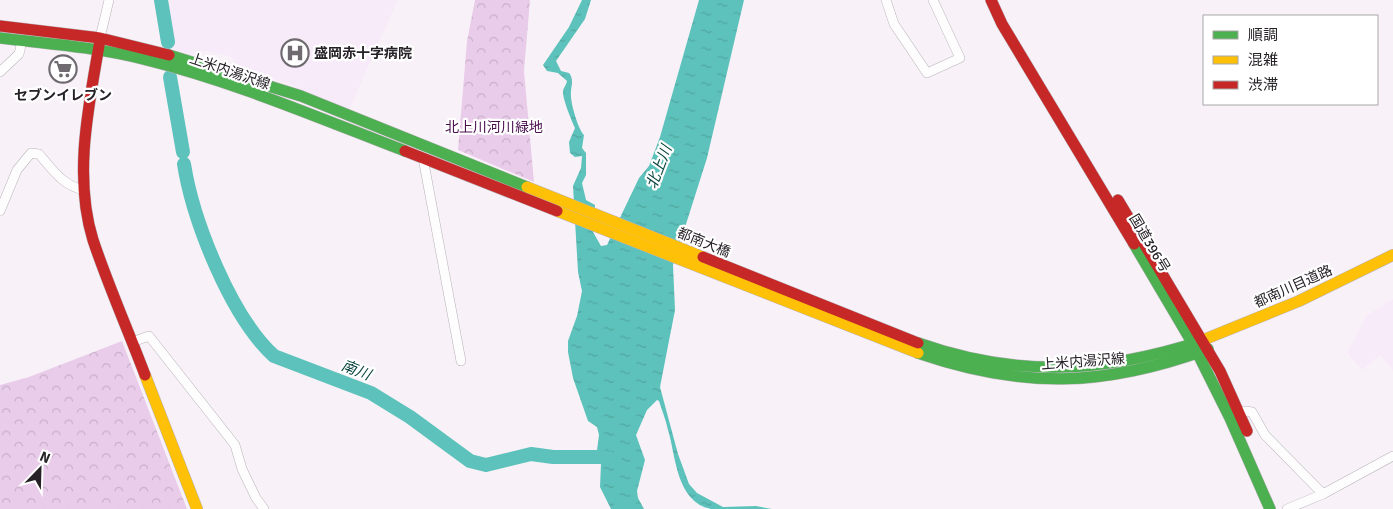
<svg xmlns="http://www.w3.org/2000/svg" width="1393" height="509" font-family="Signika,'Noto Sans JP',sans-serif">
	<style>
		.built { fill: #f8ebf9 }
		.park { fill: url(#park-crowns) }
		.water { fill: url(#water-ripples) }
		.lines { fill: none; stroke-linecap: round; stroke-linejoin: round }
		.river { stroke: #5dc2bb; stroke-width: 14 }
		.street-casing { stroke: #b8b3b8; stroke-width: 10 }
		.fast-casing { stroke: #b8b3b8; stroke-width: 12 }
		.slow-casing { stroke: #b8b3b8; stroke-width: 12 }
		.jam-casing { stroke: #b8b3b8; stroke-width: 12 }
		.street { stroke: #fefdfe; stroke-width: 9 }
		.fast { stroke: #4caf50; stroke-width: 11 }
		.slow { stroke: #ffc107; stroke-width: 11 }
		.jam { stroke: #c62828; stroke-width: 11 }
		.labels { text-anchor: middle; stroke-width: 4.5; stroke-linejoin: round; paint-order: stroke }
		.poi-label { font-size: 14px; font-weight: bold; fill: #252126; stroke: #fff; text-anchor: start }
		.street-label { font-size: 14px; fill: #252126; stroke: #fff }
		.park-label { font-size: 14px; fill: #48104d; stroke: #fff }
		.water-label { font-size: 15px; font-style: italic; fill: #09453f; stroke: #fff }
	</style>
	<defs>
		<pattern id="park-crowns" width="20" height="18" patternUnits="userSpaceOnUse" patternTransform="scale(1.25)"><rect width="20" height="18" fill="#e9ccea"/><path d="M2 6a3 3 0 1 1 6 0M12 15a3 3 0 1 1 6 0" fill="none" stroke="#c8afc9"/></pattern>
		<pattern id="water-ripples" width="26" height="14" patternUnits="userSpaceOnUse" patternTransform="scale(1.25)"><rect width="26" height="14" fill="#5dc2bb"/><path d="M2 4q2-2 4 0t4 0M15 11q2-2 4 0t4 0" fill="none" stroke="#51a6a1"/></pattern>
	</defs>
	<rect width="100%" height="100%" fill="#f8f2f8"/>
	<g class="built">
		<polygon points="169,0 398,0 349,110 289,84 239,68 231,57 205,51 195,56 173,49"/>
		<polygon points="1393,299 1393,371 1380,355 1362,370 1347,353 1366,316"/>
	</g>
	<g class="park">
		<polygon points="475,0 530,0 524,71 534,182 458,150 467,41"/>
		<polygon points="122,341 187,509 0,509 0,385 29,377"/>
	</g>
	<path class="water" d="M 582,0 L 591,0 L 585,19 L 556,61 L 561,71 L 569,73 C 575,80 570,88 571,96 C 571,104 578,129 584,135 L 582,148 L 586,153 L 586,175 L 582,183 L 586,200 L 595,205 L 593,232 L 601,246 L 607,245 L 639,178 L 649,166 L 660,137 L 699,0 L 744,0 L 707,158 L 673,265 L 675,310 L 660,387 L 678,454 L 689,484 L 697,493 L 723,507 L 756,506 L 772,509 C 754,509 728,509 711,509 C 676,502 676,456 668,430 C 666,420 662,411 659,401 L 657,400 L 647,410 L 636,435 L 645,460 L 637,491 L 638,498 L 644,509 L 611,509 L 600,487 L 601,463 L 597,450 L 599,435 L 597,427 L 588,421 L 573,378 L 568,352 L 568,341 L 577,316 L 582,291 L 578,272 L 573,186 L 581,168 L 582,156 L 575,157 L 570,153 L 569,142 L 575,128 C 571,119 563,100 563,92 C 563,88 566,86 567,81 L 558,73 L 547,71 L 543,65 L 569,27 Z"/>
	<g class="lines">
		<g class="river">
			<polyline points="161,0 168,42"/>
			<polyline points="170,77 183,152"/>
			<path d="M 184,164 C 193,221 231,317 274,356 L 371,393 L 410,417 L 470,461 L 486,465 L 531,454 L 553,457 L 603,457 L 615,460"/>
		</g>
		<g class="street-casing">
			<g id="street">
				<polyline points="886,0 894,24 927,73 960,58 933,0"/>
				<polyline points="100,38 109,0"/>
				<polyline points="0,72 19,54 22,41"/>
				<polyline points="423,158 461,361"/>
				<path d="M 0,211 L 17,170 L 31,153 L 39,154 C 52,169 63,186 84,190"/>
				<polyline points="132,342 149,336 235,445 242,469 256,498 264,509"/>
				<polyline points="1235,415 1246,411 1252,412 1265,435 1323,494"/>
				<polyline points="1287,509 1323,494 1393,456"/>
			</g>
		</g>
		<g class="fast-casing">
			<g id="fast">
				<path d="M 0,38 C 48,44 96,47 143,59 C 233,81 319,118 405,151"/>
				<polyline points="169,55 301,96 527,187"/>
				<polyline points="1134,244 1193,344 1230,418 1270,509"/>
				<path d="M 918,343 C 1017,378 1103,373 1202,341"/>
				<path d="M 918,353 C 1023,389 1104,387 1208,349"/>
			</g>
		</g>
		<g class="slow-casing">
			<g id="slow">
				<polyline points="527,187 703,257"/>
				<polyline points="557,211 918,353"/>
				<polyline points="1203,340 1299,301 1393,255"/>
				<polyline points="145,375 197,509"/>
			</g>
		</g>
		<g class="jam-casing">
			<g id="jam">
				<polyline points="991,0 1002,24 1134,244"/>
				<polyline points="0,26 100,38 169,55"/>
				<path d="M 100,40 C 89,104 73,176 93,240 C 108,285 128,330 145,375"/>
				<polyline points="405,151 557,211"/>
				<polyline points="1118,200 1220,371 1247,431"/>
				<polyline points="703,257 918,343"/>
			</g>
		</g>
		<use href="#street" class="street"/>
		<use href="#fast" class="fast"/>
		<use href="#slow" class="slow"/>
		<use href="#jam" class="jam"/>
	</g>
	<defs>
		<g id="hospital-ring" transform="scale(1.4375)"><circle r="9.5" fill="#fff" stroke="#6f6a70" stroke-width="1.5"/><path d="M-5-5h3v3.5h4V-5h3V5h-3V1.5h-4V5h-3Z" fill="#6f6a70"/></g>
		<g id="supermarket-ring" transform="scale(1.4375)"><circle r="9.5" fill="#fff" stroke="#6f6a70" stroke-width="1.5"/><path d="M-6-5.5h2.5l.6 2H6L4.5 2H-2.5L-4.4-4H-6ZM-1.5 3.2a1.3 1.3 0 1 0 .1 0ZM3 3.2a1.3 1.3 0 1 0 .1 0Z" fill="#6f6a70"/></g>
	</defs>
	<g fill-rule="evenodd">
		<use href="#hospital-ring" x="295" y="53"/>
		<use href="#supermarket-ring" x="63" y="69"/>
	</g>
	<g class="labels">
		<g class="poi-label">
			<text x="314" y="58">盛岡赤十字病院</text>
			<text x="63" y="100" text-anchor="middle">セブンイレブン</text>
		</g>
		<g class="street-label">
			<text transform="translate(230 71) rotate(19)" y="5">上米内湯沢線</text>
			<text transform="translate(704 242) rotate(22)" y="5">都南大橋</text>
			<text transform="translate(1150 243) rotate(59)" y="5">国道396号</text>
			<text transform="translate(1293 286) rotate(-24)" y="5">都南川目道路</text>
			<text transform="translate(1083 361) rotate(-4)" y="5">上米内湯沢線</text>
		</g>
		<g class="park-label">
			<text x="494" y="132">北上川河川緑地</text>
		</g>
		<g class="water-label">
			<text transform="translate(659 167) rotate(-69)" y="5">北上川</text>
			<text transform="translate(356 370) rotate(21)" y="5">南川</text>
		</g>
	</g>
	<rect x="1203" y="15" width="175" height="90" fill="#ffffff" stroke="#a8a6a8"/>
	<rect x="1213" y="31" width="25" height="8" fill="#4caf50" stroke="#a8a6a8"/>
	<text x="1248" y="40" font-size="15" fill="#252126">順調</text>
	<rect x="1213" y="56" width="25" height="8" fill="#ffc107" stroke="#a8a6a8"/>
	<text x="1248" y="65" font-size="15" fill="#252126">混雑</text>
	<rect x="1213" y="81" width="25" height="8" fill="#c62828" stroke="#a8a6a8"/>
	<text x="1248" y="90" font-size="15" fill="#252126">渋滞</text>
	<g transform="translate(40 469) rotate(23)" stroke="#ffffff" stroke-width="4" paint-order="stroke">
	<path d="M0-4L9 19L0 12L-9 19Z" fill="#252126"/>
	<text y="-8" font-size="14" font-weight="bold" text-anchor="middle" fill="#252126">N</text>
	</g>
</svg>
